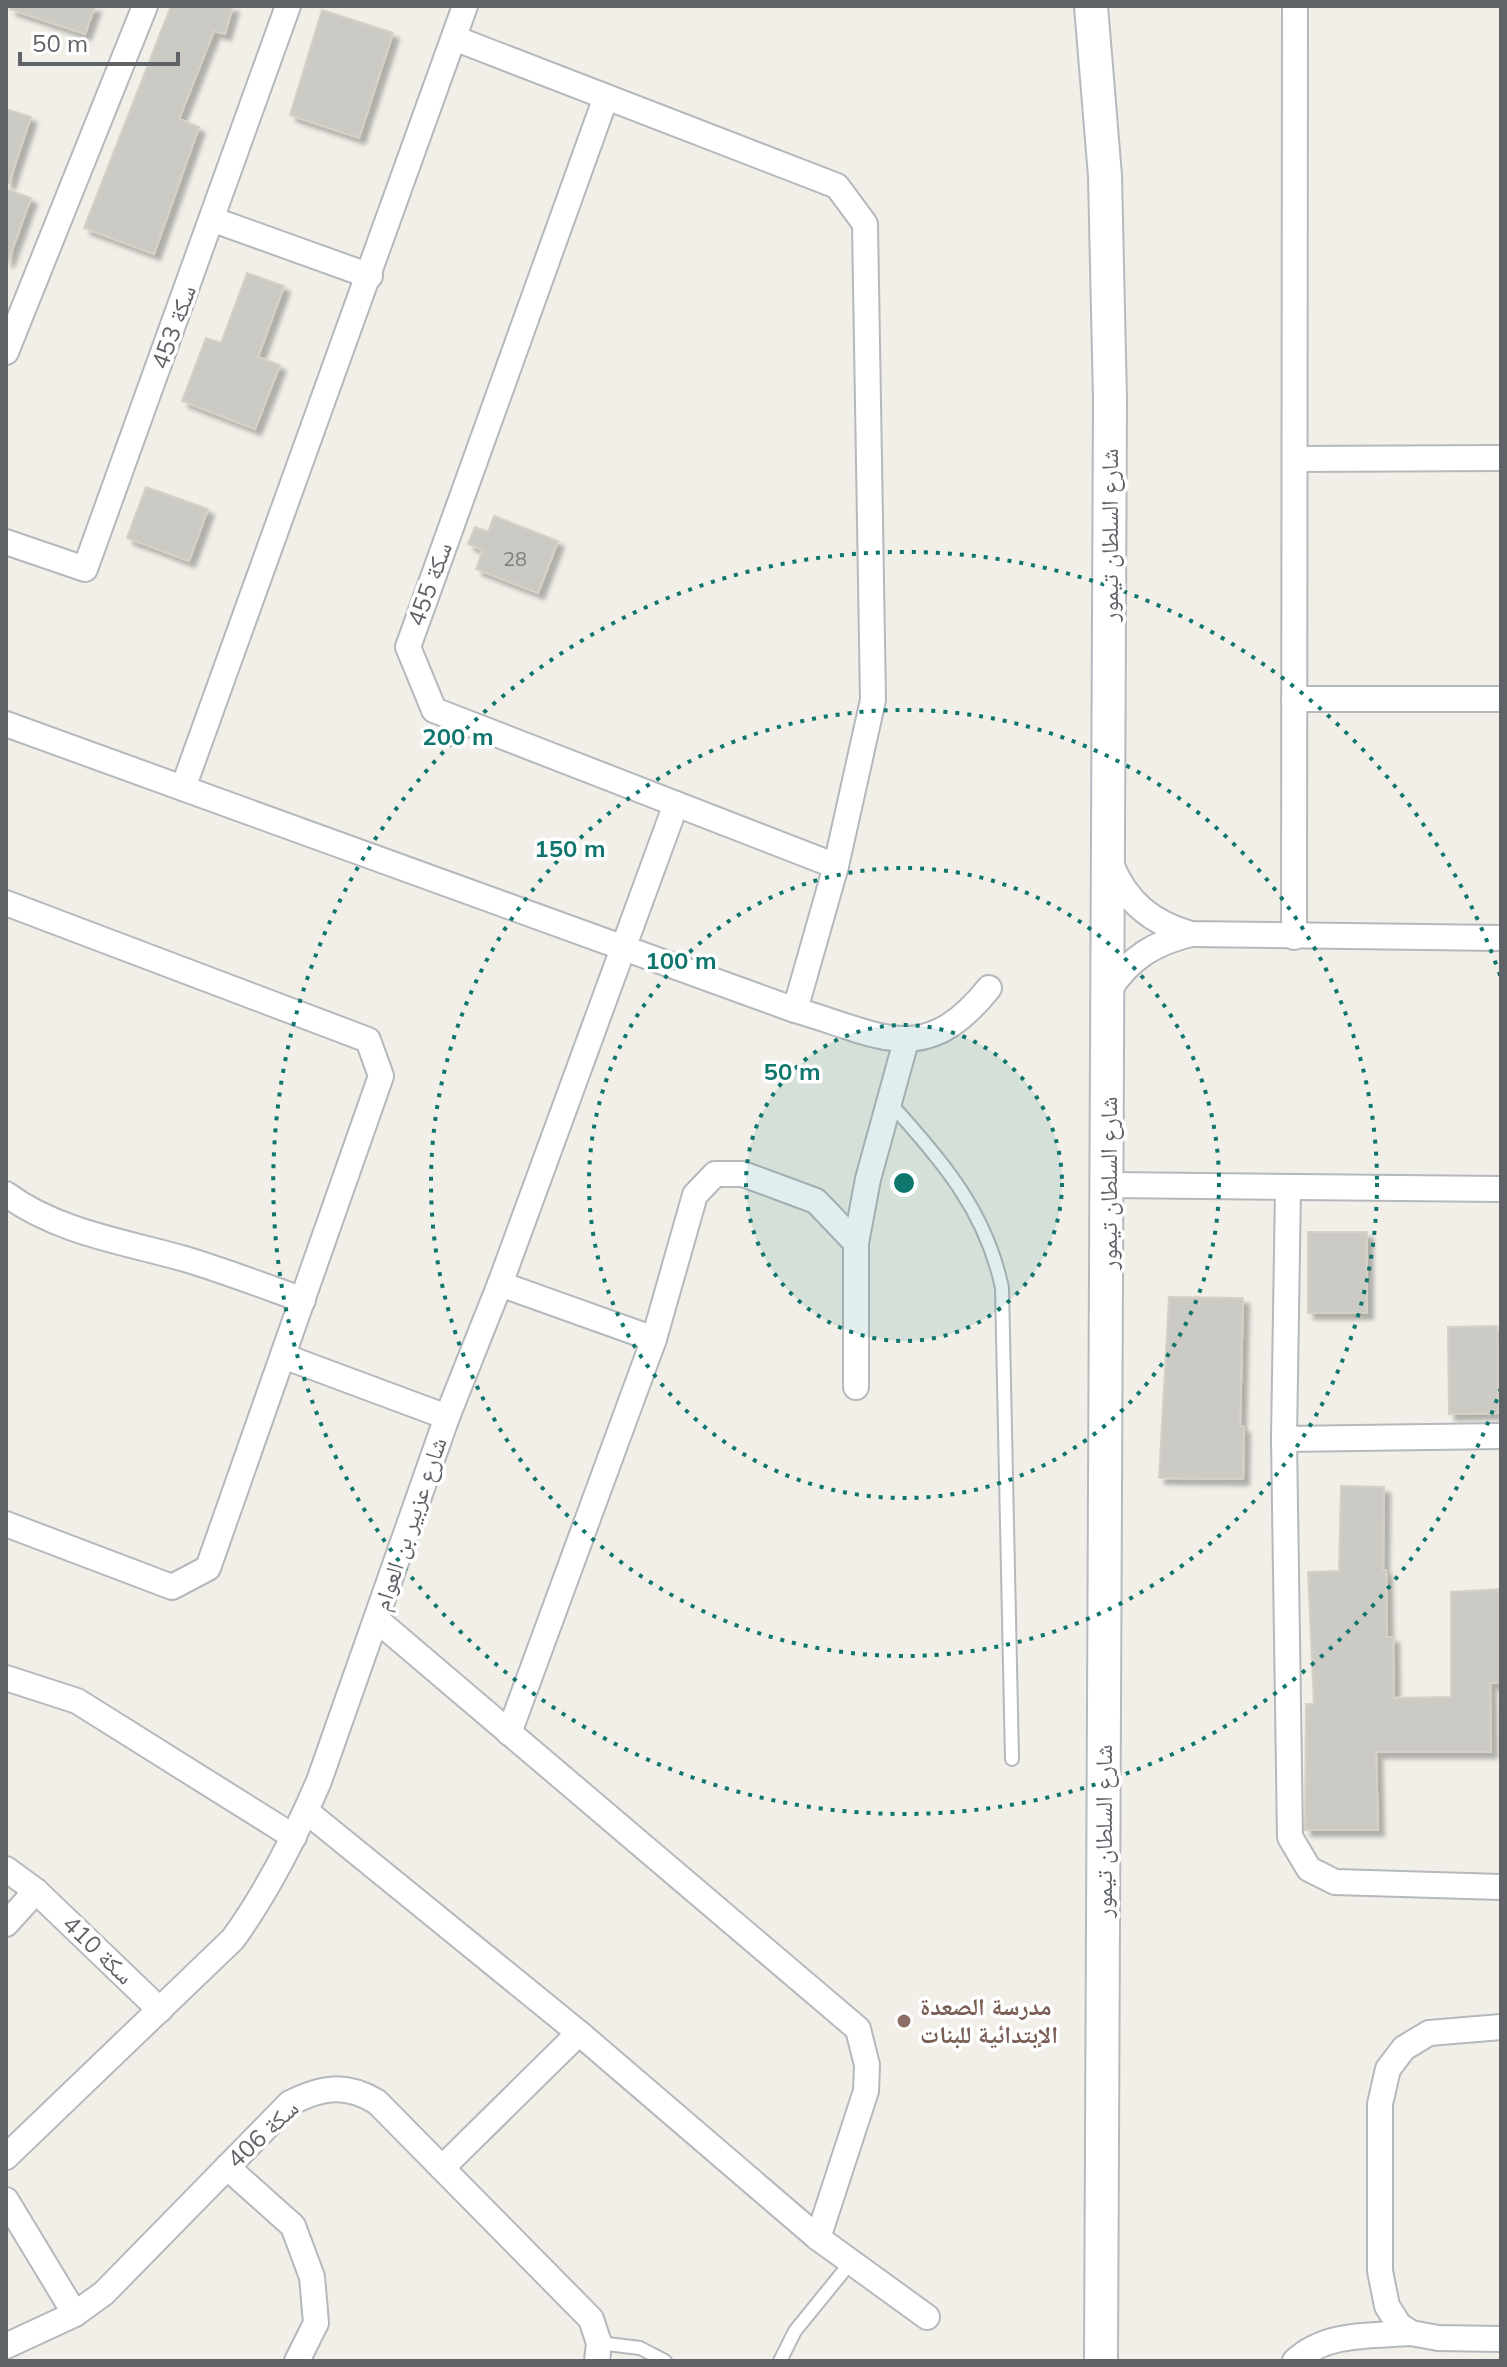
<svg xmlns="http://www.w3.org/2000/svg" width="1507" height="2367" font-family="Mulish,'Noto Naskh Arabic',sans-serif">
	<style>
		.building { fill: #cccac5; stroke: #d6d1c6; stroke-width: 2; filter: url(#shadow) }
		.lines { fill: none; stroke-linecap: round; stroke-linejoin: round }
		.lane-casing { stroke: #b5b8bc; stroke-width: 16 }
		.street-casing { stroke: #b5b8bc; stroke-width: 28 }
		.secondary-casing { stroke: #b6babf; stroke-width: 36 }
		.lane { stroke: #fff; stroke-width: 12 }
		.street { stroke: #fff; stroke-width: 24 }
		.secondary { stroke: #fff; stroke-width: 32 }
		.ring { fill: none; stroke: #0f766e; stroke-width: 4; stroke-dasharray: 4 8 }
		.education-dot { fill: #8d6e63; stroke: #fff; stroke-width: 3 }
		.labels { text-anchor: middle; stroke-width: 7; stroke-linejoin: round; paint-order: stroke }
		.number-label { font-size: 20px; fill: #7a7d7f }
		.street-label { font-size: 24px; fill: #5f6368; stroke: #fff }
		.education-label { font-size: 24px; font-weight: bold; fill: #785e54; stroke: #fff; text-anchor: start }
		.centre { fill: #0f766e; stroke: #fff; stroke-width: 4 }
		.ring-label { font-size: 24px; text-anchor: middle; font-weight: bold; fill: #0f766e; stroke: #fff; stroke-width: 7; stroke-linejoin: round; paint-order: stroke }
	</style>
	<defs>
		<filter id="shadow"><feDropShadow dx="6" dy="6" stdDeviation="2" flood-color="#0004"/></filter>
	</defs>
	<rect width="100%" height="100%" fill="#f1efe8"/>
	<g class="building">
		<polygon points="11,6 95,6 85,34 10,9"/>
		<polygon points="171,6 233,6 225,34 214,31 179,119 199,127 154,254 84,228"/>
		<polygon points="322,10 393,33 359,138 290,115"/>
		<polygon points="6,109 31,117 9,183 6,183"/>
		<polygon points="6,189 31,198 8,261 6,261"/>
		<polygon points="247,273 284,286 258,357 280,365 255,429 182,401 206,338 221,343"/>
		<polygon points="146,487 208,509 189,561 127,538"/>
		<polygon points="494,516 558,541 538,593 476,569 483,550 468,544 475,527 488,532"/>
		<rect x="1308" y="1232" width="59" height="81"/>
		<polygon points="1169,1297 1243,1298 1240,1426 1244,1427 1243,1479 1159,1478"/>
		<polygon points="1497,1326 1498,1413 1449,1414 1448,1327"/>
		<polygon points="1341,1486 1384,1487 1383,1570 1386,1570 1387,1637 1393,1637 1394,1698 1451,1697 1451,1592 1499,1589 1501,1683 1490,1683 1491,1752 1376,1752 1378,1830 1305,1830 1306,1704 1314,1704 1308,1572 1339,1571"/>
	</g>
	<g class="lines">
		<g class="lane-casing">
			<g id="lane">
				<path d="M 889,1102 C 941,1159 986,1211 1002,1288 L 1012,1759"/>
				<polyline points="599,2343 640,2348 665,2361"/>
				<polyline points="780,2361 795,2331 851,2262"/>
			</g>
		</g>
		<g class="street-casing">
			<g id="street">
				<polyline points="454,38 837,186 865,224 873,700 836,866 795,1010"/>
				<polyline points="606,97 408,647 434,710 836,866"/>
				<polyline points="214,220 370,276"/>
				<polyline points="6,352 145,6"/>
				<polyline points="1296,459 1501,458"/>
				<polyline points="6,542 85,569 288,6"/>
				<polyline points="1294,699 1501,699"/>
				<path d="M 6,724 L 795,1010 C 880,1034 923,1070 989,988"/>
				<polyline points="183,788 465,6"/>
				<path d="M 1111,864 C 1126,902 1152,923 1191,934 L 1501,938"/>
				<polyline points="6,903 368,1040 381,1076 208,1568 172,1587 6,1524"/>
				<polyline points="1294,937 1295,6"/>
				<path d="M 1109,990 C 1130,958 1154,943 1191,934"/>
				<polyline points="1109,1185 1501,1189"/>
				<polyline points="1288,1188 1284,1439 1290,1837 1309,1869 1335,1882 1501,1887"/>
				<path d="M 6,1194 C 57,1232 125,1242 185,1259 C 225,1271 264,1286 303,1300"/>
				<polyline points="856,1243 868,1179 906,1041"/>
				<polyline points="500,1284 654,1339"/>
				<polyline points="283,1356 447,1417"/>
				<polyline points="1284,1439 1501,1436"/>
				<polyline points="377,1620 858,2029 867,2065 866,2091 818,2238"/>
				<polyline points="6,1678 77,1701 294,1837"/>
				<polyline points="509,1733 654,1339 695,1195 715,1174 743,1174 816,1201 856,1243 856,1387"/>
				<polyline points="306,1811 579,2033 818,2238 927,2317"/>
				<polyline points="6,1869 36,1891 160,2010"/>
				<polyline points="6,1924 36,1891"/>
				<polyline points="1501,2027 1429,2033 1404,2048 1388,2069 1380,2104 1380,2271 1387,2306 1399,2325 1411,2333 1438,2338 1501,2339"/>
				<path d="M 6,2157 L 233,1939 C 269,1889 295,1837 319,1781 L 447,1417 L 500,1284 L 676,804"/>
				<polyline points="227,2167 293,2226 312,2277 316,2323 297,2361"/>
				<polyline points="442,2168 579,2033"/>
				<polyline points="6,2200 75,2314"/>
				<path d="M 6,2346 L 75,2314 L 104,2293 L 290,2103 C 322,2087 346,2083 377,2102 L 591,2319 L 599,2343 L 597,2361"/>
				<path d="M 1295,2361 C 1326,2332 1371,2336 1411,2333"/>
			</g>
		</g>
		<g class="secondary-casing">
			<polyline id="secondary" points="1091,6 1105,176 1110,400 1101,2361"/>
		</g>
		<use href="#lane" class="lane"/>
		<use href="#street" class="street"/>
		<use href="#secondary" class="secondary"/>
	</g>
	<circle cx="904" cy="1183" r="158" fill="#0f766e" fill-opacity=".12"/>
	<g class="ring">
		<circle cx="904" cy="1183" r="158"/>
		<circle cx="904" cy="1183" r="315"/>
		<circle cx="904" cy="1183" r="473"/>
		<path d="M1501 1388A631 631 0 1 1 1501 978"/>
	</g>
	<circle class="education-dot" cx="904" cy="2021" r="8"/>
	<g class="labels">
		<g class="number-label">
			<text x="515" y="566">28</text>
		</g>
		<g class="street-label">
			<text transform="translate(174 327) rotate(-70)" y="8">سكة 453</text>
			<text transform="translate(1110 535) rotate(-90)" y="8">شارع السلطان تيمور</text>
			<text transform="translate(430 584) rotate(-70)" y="8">سكة 455</text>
			<text transform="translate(1109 1183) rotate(-90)" y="8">شارع السلطان تيمور</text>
			<text transform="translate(410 1524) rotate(-71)" y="8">شارع عزبير بن العوام</text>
			<text transform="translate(1104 1831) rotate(-90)" y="8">شارع السلطان تيمور</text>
			<text transform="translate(98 1950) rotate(44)" y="8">سكة 410</text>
			<text transform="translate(263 2134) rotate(-43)" y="8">سكة 406</text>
		</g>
		<g class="education-label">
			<text x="920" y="2015">مدرسة الصعدة<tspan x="920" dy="28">الإبتدائية للبنات</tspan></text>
		</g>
	</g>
	<circle cx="904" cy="1183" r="12" class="centre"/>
	<g class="ring-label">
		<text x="458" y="745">200 m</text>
		<text x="570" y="857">150 m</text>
		<text x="681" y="969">100 m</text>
		<text x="792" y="1080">50 m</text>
	</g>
	<rect width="1507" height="2367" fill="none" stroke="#5f6368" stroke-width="16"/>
	<path d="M20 52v12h158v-12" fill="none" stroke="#5f6368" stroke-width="4"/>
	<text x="32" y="52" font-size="24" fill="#5f6368" stroke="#ffffff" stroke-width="6" paint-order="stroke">50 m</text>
</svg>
